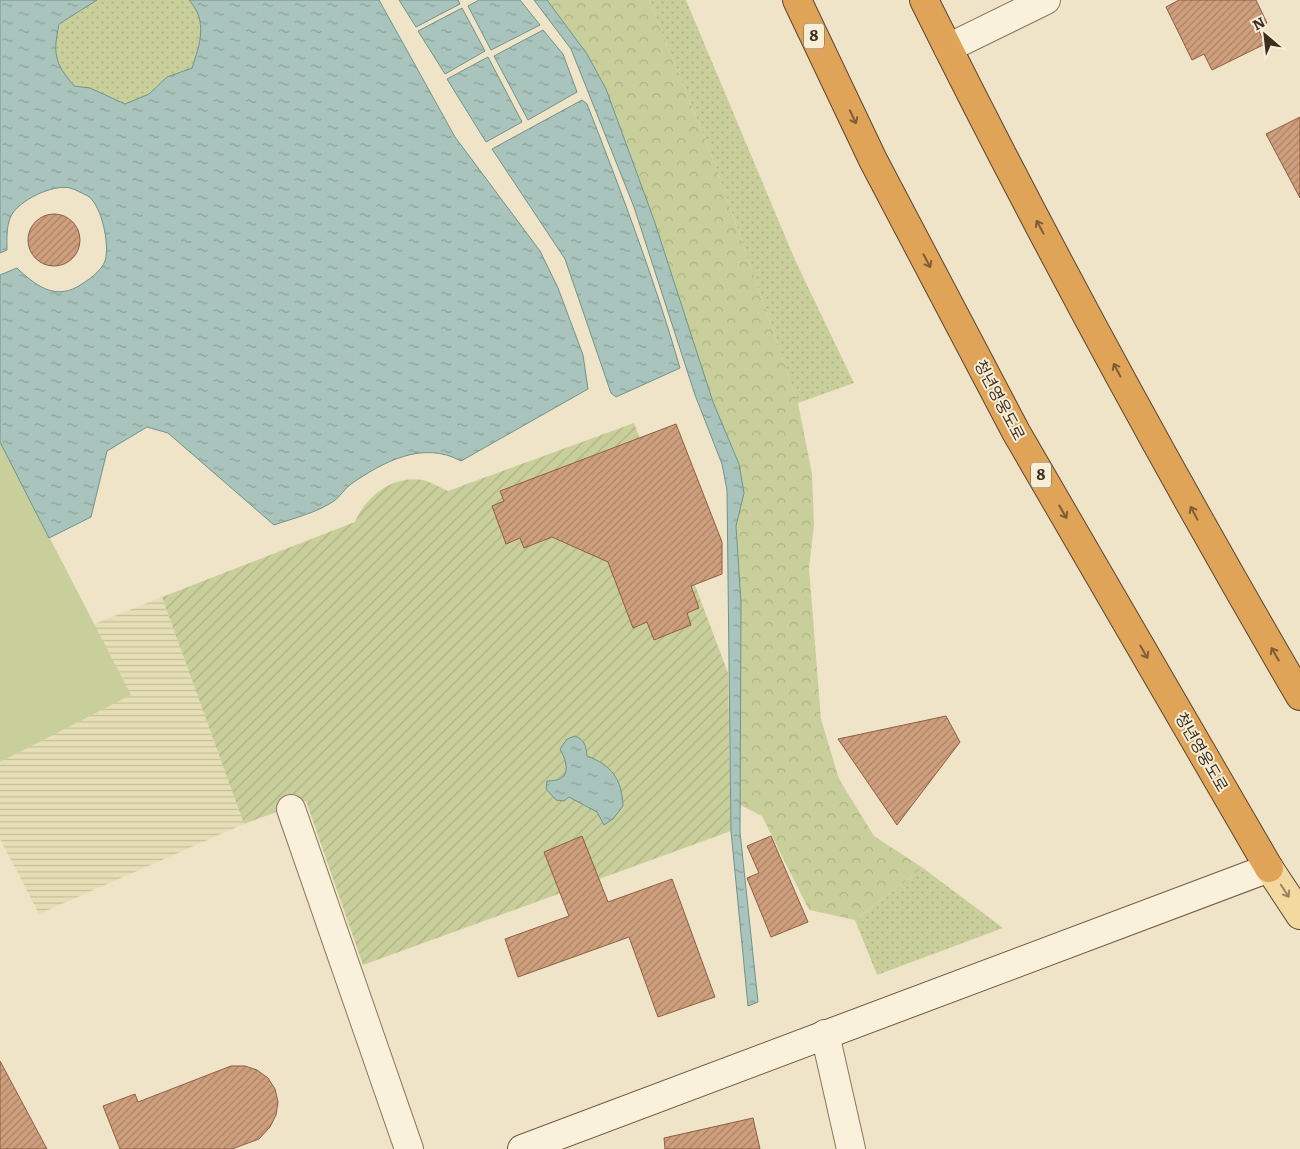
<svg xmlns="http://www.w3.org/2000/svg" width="1300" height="1149" font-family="Literata,'Noto Sans KR',serif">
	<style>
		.farmland { fill: url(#farmland-rules) }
		.grass { fill: url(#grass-dots) }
		.forest { fill: url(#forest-crowns) }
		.garden { fill: url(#garden-furrows) }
		.pitch { fill: #c9cf9b }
		.water { fill: url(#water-ripples); stroke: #6f938a }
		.building { fill: url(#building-hatch); stroke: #8d5f41 }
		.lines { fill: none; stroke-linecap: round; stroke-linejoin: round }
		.street-casing { stroke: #8d765c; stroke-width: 30 }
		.secondary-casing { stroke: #6f573f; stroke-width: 30 }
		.primary-casing { stroke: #5b4430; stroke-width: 30 }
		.highway-casing { stroke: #5b4430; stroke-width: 30 }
		.street { stroke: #faf1dc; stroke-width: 28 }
		.secondary { stroke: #faf1dc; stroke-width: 28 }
		.primary { stroke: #f3d9a0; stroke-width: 28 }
		.highway { stroke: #e0a458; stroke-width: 28 }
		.oneway { stroke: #7e5d36 }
		.oneway2 { stroke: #988460 }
		.labels { text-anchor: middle; stroke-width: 4; stroke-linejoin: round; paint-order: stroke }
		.shield { fill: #f7eed8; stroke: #756857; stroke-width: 1 }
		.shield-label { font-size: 15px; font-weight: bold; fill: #3d2e20 }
		.street-label { font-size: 16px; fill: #3d2e20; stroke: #f7eed8 }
	</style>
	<defs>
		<pattern id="farmland-rules" width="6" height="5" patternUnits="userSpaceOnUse" patternTransform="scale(1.25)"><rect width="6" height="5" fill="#e6deb5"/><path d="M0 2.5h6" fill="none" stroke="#c6bf9b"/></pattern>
		<pattern id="grass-dots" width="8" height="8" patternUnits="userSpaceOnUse" patternTransform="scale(1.25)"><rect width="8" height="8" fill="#c9cf9b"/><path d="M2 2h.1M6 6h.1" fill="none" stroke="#aeb285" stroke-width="1.8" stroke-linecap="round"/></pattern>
		<pattern id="forest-crowns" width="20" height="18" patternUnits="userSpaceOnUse" patternTransform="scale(1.25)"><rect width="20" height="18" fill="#c9cf9b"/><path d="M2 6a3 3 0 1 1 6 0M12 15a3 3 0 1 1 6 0" fill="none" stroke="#aeb285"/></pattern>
		<pattern id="garden-furrows" width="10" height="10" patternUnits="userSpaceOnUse" patternTransform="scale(1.25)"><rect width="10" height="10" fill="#c9cf9b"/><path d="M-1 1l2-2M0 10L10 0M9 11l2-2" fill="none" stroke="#aeb285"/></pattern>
		<pattern id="water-ripples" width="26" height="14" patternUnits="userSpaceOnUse" patternTransform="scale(1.25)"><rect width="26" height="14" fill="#a9c4bc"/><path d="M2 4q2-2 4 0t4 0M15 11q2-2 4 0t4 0" fill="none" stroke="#8ba098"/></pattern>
		<pattern id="building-hatch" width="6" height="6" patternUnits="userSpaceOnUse" patternTransform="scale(1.25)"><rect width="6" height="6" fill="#cf9f7d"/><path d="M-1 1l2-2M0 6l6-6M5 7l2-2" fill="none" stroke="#a98266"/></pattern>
	</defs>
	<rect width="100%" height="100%" fill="#f0e4c8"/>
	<polygon class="farmland" points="162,597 244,824 39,914 0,839 0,762 130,695 94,624"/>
	<g class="grass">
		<path d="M 97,0 L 189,0 C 208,21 200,44 192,68 L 167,77 L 149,94 L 125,104 L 90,88 L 74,86 C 54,61 53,55 59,24 Z"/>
		<polygon points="649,0 686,0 795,260 854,383 798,403 715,164"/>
		<polygon points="923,868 1003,928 877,975 855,920"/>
	</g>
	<polygon class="forest" points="547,0 649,0 715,164 798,403 812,474 814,525 809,568 821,719 839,779 874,836 923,868 855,920 809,910 762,816 740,805 741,602 736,526 744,493 739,464 713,402 654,220 606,89 587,54"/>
	<path class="garden" d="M 634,423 L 728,673 L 731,831 L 363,965 L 306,801 L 244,824 L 162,597 L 355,522 C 366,496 393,475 423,480 C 431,482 441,488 448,491 Z"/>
	<polygon class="pitch" points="0,442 131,695 0,762"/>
	<g class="water">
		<path d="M 0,0 L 97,0 L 59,24 C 53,54 54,62 74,86 L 90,88 L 125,104 L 149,94 L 167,77 L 192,68 C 200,44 208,21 189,0 L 379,0 L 455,137 L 540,251 L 558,288 L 583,355 L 588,389 L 461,461 C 423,440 383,462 351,484 C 344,489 341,496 334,501 C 316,513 294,518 274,525 L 168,433 L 147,427 L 107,451 L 91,517 L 49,538 L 0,442 L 0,275 L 17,268 C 34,284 53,300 77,287 C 87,281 101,272 105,261 C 110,245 102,206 88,196 C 83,194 75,189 70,188 C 53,184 19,200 11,216 C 6,227 7,239 7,250 L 0,253 Z"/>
		<polygon points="399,0 458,0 460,4 416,27"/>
		<polygon points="479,0 520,0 540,25 491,50 468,6"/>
		<polygon points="534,0 547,0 587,54 606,89 654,220 713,402 739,464 744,493 736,526 741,602 740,832 758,1002 748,1006 731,831 727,490 722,464 695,395 634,207 571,49"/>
		<polygon points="462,8 485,51 445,74 418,31"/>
		<polygon points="543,30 563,54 577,92 528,120 494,56"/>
		<polygon points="488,57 522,122 486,142 447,79"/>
		<path d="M 582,100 L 587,104 C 621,191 654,278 680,368 L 616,397 L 611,393 L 565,259 L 492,149 Z"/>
		<path d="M 575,736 C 585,740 586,746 587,756 C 612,765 622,780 623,806 L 613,819 L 604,825 L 597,812 L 569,797 L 564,801 L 556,800 L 546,789 L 547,781 C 571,781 569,766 560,749 L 567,739 Z"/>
	</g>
	<g class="building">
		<polygon points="1179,0 1256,0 1267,23 1257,27 1265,44 1212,70 1204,54 1192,60 1166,7"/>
		<polygon points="1300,117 1300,198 1266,134"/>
		<circle cx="54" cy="240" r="26"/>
		<polygon points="676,424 722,542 722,574 691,586 699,608 687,613 691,625 654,640 647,622 633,628 608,562 552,537 524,548 520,538 506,544 492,506 504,501 500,491"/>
		<polygon points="946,716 960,742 897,825 838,739"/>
		<polygon points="582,836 608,902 672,879 715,997 658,1017 629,937 518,977 505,939 569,916 544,852"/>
		<polygon points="771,836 808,922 771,937 747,878 759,873 747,846"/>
		<polygon points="0,1061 47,1149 0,1149"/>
		<polygon points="231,1066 245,1066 257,1070 268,1078 275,1089 278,1102 276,1115 270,1127 259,1139 232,1149 120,1149 103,1106 135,1094 138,1102"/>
		<polygon points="753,1118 760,1149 665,1149 664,1138"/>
	</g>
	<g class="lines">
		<g class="street-casing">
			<g id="street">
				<polyline points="948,48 1046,0"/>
				<polyline points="291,809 409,1149"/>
				<polyline points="825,1034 851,1149"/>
			</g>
		</g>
		<g class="secondary-casing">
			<polyline id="secondary" points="522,1149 1269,868"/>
		</g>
		<g class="primary-casing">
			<polyline id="primary" points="1269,868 1300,915"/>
		</g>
		<g class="highway-casing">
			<g id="highway">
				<polyline points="797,0 873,160 1016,432 1269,868"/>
				<path d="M 924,0 C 1041,236 1167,468 1300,696"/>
			</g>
		</g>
		<use href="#street" class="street"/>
		<use href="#secondary" class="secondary"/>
		<use href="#primary" class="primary"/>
		<use href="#highway" class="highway"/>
	</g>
	<defs><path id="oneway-shaft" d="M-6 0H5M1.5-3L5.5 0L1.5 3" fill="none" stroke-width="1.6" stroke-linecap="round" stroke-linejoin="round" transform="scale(1.25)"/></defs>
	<g class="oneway">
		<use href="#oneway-shaft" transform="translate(853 117) rotate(65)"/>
		<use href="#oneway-shaft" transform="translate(1040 227) rotate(-118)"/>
		<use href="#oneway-shaft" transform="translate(927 261) rotate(62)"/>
		<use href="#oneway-shaft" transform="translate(1117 370) rotate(-118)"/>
		<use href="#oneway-shaft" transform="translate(1063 512) rotate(60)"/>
		<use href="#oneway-shaft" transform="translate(1194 513) rotate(-118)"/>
		<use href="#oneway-shaft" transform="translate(1144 652) rotate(60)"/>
		<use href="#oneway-shaft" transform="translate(1275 654) rotate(-120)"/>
	</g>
	<use class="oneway2" href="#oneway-shaft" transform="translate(1285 891) rotate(57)"/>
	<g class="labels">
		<g class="shield">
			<rect x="804" y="23.5" width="20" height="25" rx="4"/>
			<rect x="1031" y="462.5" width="20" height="25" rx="4"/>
		</g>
		<g class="shield-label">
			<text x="814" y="41">8</text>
			<text x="1041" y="480">8</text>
		</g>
		<g class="street-label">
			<text transform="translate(1000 400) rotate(62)" y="6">청년영웅도로</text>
			<text transform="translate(1202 752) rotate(60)" y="6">청년영웅도로</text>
		</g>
	</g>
	<g transform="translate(1265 35) rotate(332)" stroke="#f7eed8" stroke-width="4" paint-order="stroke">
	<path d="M0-4L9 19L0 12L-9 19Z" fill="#3d2e20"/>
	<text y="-8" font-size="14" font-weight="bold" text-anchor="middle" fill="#3d2e20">N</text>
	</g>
</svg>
